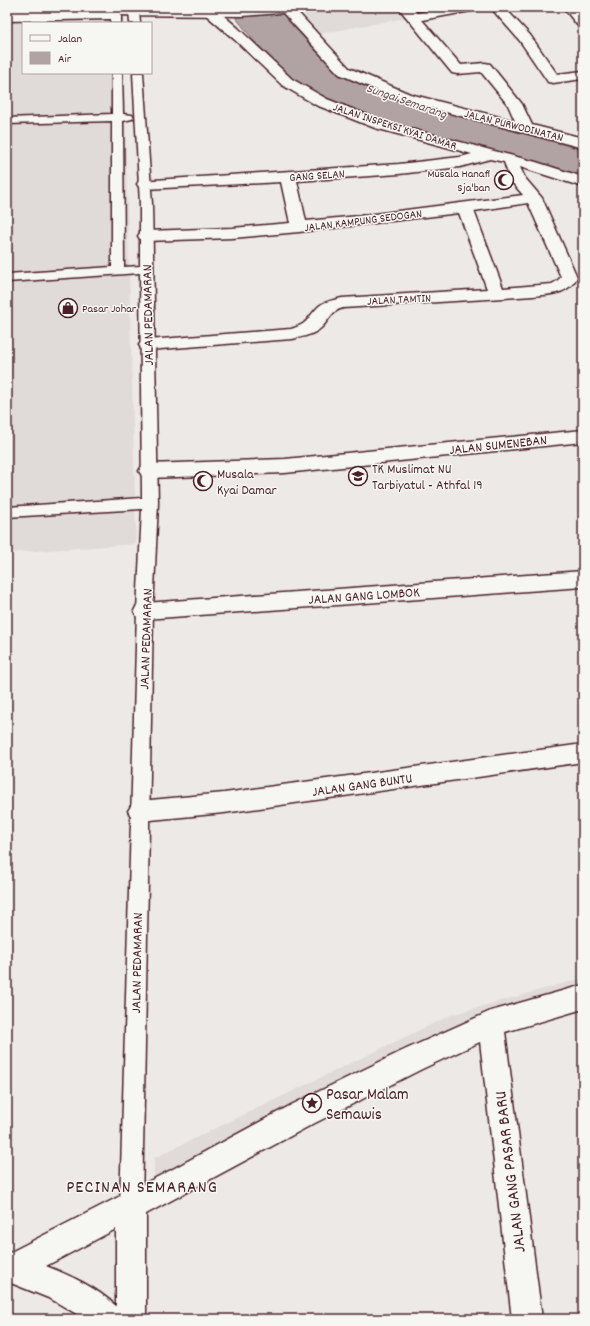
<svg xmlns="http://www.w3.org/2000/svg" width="590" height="1326" font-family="Dekko,sans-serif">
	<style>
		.built { fill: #e0dad8 }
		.water { fill: #b1a2a3; stroke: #886e73 }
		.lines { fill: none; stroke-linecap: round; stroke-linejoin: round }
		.lane-casing { stroke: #4a1f2b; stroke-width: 3 }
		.street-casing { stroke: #4a1f2b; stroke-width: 3 }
		.secondary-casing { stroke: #4a1f2b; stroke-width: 3 }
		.lane { fill: #f6f6f2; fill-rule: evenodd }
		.street { fill: #f6f6f2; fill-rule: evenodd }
		.secondary { fill: #f6f6f2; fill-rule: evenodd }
		.labels { text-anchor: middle; stroke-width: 3; stroke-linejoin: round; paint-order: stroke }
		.far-street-label { font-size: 12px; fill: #4a1f2b; stroke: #f6f6f2 }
		.far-poi-label { font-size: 12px; fill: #4a1f2b; stroke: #f6f6f2; text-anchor: end }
		.far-water-label { font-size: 13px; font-style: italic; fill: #6e4d55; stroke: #f6f6f2 }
		.street-label { font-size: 14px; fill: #4a1f2b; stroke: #f6f6f2 }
		.poi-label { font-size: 14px; fill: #4a1f2b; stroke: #f6f6f2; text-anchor: start }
		.near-poi-label { font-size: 17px; fill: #4a1f2b; stroke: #f6f6f2; text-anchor: start }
		.near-street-label { font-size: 17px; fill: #4a1f2b; stroke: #f6f6f2 }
		.near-neighbourhood-label { font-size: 18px; letter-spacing: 1px; fill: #4a1f2b; stroke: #f6f6f2 }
	</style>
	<rect width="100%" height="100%" fill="#ece9e6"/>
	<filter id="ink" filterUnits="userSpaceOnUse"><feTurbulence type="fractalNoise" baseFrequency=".025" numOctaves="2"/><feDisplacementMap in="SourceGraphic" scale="8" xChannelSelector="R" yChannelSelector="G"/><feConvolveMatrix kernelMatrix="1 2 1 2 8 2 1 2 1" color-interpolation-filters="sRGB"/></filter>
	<g filter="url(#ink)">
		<g class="built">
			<polygon points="312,7 465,7 318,34 304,15"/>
			<polygon points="123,15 123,23 23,23 23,73 124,73 136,544 7,553 7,17"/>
			<polygon points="583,978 583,1006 458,1047 155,1209 154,1158 451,1015"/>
		</g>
		<polygon class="water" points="236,7 284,7 286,19 337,73 396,99 583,150 583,178 407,130 342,109 296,86 262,51 236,18"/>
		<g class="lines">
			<g class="lane-casing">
				<g id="lane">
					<polygon points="134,8 139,11 140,23 130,23 129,11"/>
					<polygon points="116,13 121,16 121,23 111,23 111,19 7,21 7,15"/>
					<polygon points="112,73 122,73 123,114 132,115 134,117 132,119 123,121 124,267 140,266 140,204 133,73 143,73 152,204 158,503 153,611 142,1206 139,1214 131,1217 123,1214 120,1206 137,611 142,509 7,517 7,507 142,498 140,273 7,282 7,274 112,267 112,121 7,124 7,118 112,114"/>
				</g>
			</g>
			<g class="street-casing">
				<g id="street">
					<polygon points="284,7 293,7 349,68 410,94 515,121 508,105 481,72 457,74 452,73 398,7 412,7 417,13 448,7 478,7 476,10 471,11 422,20 461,65 485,63 490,64 522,104 532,125 583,138 583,148 400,100 339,74 283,13 281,10"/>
					<polygon points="490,7 504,7 530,35 557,74 583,71 583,79 553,83 548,82 520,41"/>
					<polygon points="563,7 577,7 583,14 583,27 578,26"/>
					<path d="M 211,8 L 216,9 L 238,28 L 292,79 L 327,99 L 385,122 L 536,162 L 583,177 L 583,187 L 520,167 L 525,178 L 542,198 L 577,277 C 568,295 551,294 533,296 L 343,308 C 331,311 330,319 322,327 C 314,335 302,337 292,339 L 148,350 L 142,349 L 139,345 L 142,341 L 148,340 L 291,329 C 310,323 306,319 318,307 C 324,301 334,300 342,298 L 487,289 L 459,213 L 299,232 L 232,238 L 146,241 L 140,239 L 138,236 L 140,233 L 146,231 L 232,228 L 290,223 L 281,182 L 145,189 L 139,187 L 137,184 L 139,181 L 399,164 L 460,157 L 472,154 L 375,128 L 316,105 L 282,85 L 235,40 L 206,15 L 204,12 L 206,9 ZM 490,159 L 504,162 L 510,180 L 523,195 L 359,216 L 306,221 L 297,181 L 399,174 L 460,167 ZM 528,203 L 561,277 L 557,281 L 552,284 L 503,288 L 474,211 Z"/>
					<polygon points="583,430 583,442 285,473 149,478 142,476 139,471 142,466 149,464 285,459"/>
					<polygon points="583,571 583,587 145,619 137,617 134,611 137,605 145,603"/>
					<polygon points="583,744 583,762 224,813 140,821 132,818 128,811 132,804 140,801 224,793"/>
					<polygon points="491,1011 500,1015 504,1024 542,1319 512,1319 478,1024 482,1015"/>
				</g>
			</g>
			<g class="secondary-casing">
				<g id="secondary">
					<polygon points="84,7 313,7 311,10 306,11 242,16 103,15 7,17 7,9"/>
					<path d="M 583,985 L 583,1009 L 495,1035 L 422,1069 L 313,1124 L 146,1214 L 146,1319 L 85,1319 L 51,1299 L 11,1283 L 7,1285 L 7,1254 L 171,1170 L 293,1104 L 402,1051 L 491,1011 ZM 116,1229 L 116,1306 C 96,1287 71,1276 46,1266 Z"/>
				</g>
			</g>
			<use href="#lane" class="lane"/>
			<use href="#street" class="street"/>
			<use href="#secondary" class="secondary"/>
		</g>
	</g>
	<defs>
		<g id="mosque-ring" transform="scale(1)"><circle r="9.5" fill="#f6f6f2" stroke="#4a1f2b" stroke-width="1.5"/><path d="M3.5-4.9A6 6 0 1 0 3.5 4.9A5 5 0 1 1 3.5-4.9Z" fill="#4a1f2b"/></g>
		<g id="shop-ring" transform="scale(1)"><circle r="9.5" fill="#f6f6f2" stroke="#4a1f2b" stroke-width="1.5"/><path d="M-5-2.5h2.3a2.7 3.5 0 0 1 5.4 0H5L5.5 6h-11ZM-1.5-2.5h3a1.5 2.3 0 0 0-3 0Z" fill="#4a1f2b"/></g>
		<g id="school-ring" transform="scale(1)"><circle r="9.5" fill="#f6f6f2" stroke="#4a1f2b" stroke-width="1.5"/><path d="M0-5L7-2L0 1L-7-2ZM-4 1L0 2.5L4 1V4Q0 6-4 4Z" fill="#4a1f2b"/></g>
		<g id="sight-ring" transform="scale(1)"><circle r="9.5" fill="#f6f6f2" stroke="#4a1f2b" stroke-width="1.5"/><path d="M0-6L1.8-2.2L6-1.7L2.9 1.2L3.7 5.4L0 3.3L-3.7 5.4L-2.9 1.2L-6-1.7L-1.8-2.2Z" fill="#4a1f2b"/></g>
	</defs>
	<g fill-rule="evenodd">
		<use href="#mosque-ring" x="504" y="180"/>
		<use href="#shop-ring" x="68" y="308"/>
		<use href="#school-ring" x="358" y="476"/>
		<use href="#mosque-ring" x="203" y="481"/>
		<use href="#sight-ring" x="312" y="1103"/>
	</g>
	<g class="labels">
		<g class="far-street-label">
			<text transform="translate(514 125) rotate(14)" y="4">JALAN PURWODINATAN</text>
			<text transform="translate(395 126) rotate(18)" y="4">JALAN INSPEKSI KYAI DAMAR</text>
			<text transform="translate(317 175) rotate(-4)" y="4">GANG SELAN</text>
			<text transform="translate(363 220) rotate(-7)" y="4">JALAN KAMPUNG SEDOGAN</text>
			<text transform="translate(399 299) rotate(-3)" y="4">JALAN TAMTIN</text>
		</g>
		<g class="far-poi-label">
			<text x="490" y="177">Musala Hanafi<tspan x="490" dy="14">Sja'ban</tspan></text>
			<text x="82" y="312" text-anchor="start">Pasar Johar</text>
		</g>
		<g class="far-water-label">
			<text transform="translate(407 100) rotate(19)" y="5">Sungai Semarang</text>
		</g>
		<g class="street-label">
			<text transform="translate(147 315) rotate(-91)" y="5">JALAN PEDAMARAN</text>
			<text transform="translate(498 444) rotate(-6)" y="5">JALAN SUMENEBAN</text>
			<text transform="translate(364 595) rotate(-4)" y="5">JALAN GANG LOMBOK</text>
			<text transform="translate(145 639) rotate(-88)" y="5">JALAN PEDAMARAN</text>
			<text transform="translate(362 784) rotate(-8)" y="5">JALAN GANG BUNTU</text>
			<text transform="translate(136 963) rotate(-89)" y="5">JALAN PEDAMARAN</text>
		</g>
		<g class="poi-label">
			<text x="372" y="473">TK Muslimat NU<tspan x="372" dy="16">Tarbiyatul - Athfal 19</tspan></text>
			<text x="217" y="478">Musala<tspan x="217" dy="16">Kyai Damar</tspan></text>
		</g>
		<g class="near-poi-label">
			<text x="326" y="1099">Pasar Malam<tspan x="326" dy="20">Semawis</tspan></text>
		</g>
		<g class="near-street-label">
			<text transform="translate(509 1172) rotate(-97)" y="6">JALAN GANG PASAR BARU</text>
		</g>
		<g class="near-neighbourhood-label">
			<text x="142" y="1192">PECINAN SEMARANG</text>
		</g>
	</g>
	<rect width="590" height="1326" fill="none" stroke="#f6f6f2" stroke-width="24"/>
	<rect x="12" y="12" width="566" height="1302" fill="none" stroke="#4a1f2b" stroke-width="1.5" filter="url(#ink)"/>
	<rect x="22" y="22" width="130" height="52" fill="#f6f6f2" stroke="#b1a0a2"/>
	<rect x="30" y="35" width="20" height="6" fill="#f6f6f2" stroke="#b1a0a2"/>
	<text x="58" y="42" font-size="12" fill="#4a1f2b">Jalan</text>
	<rect x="30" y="52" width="20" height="12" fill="#b1a2a3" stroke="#b1a0a2"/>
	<text x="58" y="62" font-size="12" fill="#4a1f2b">Air</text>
</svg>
